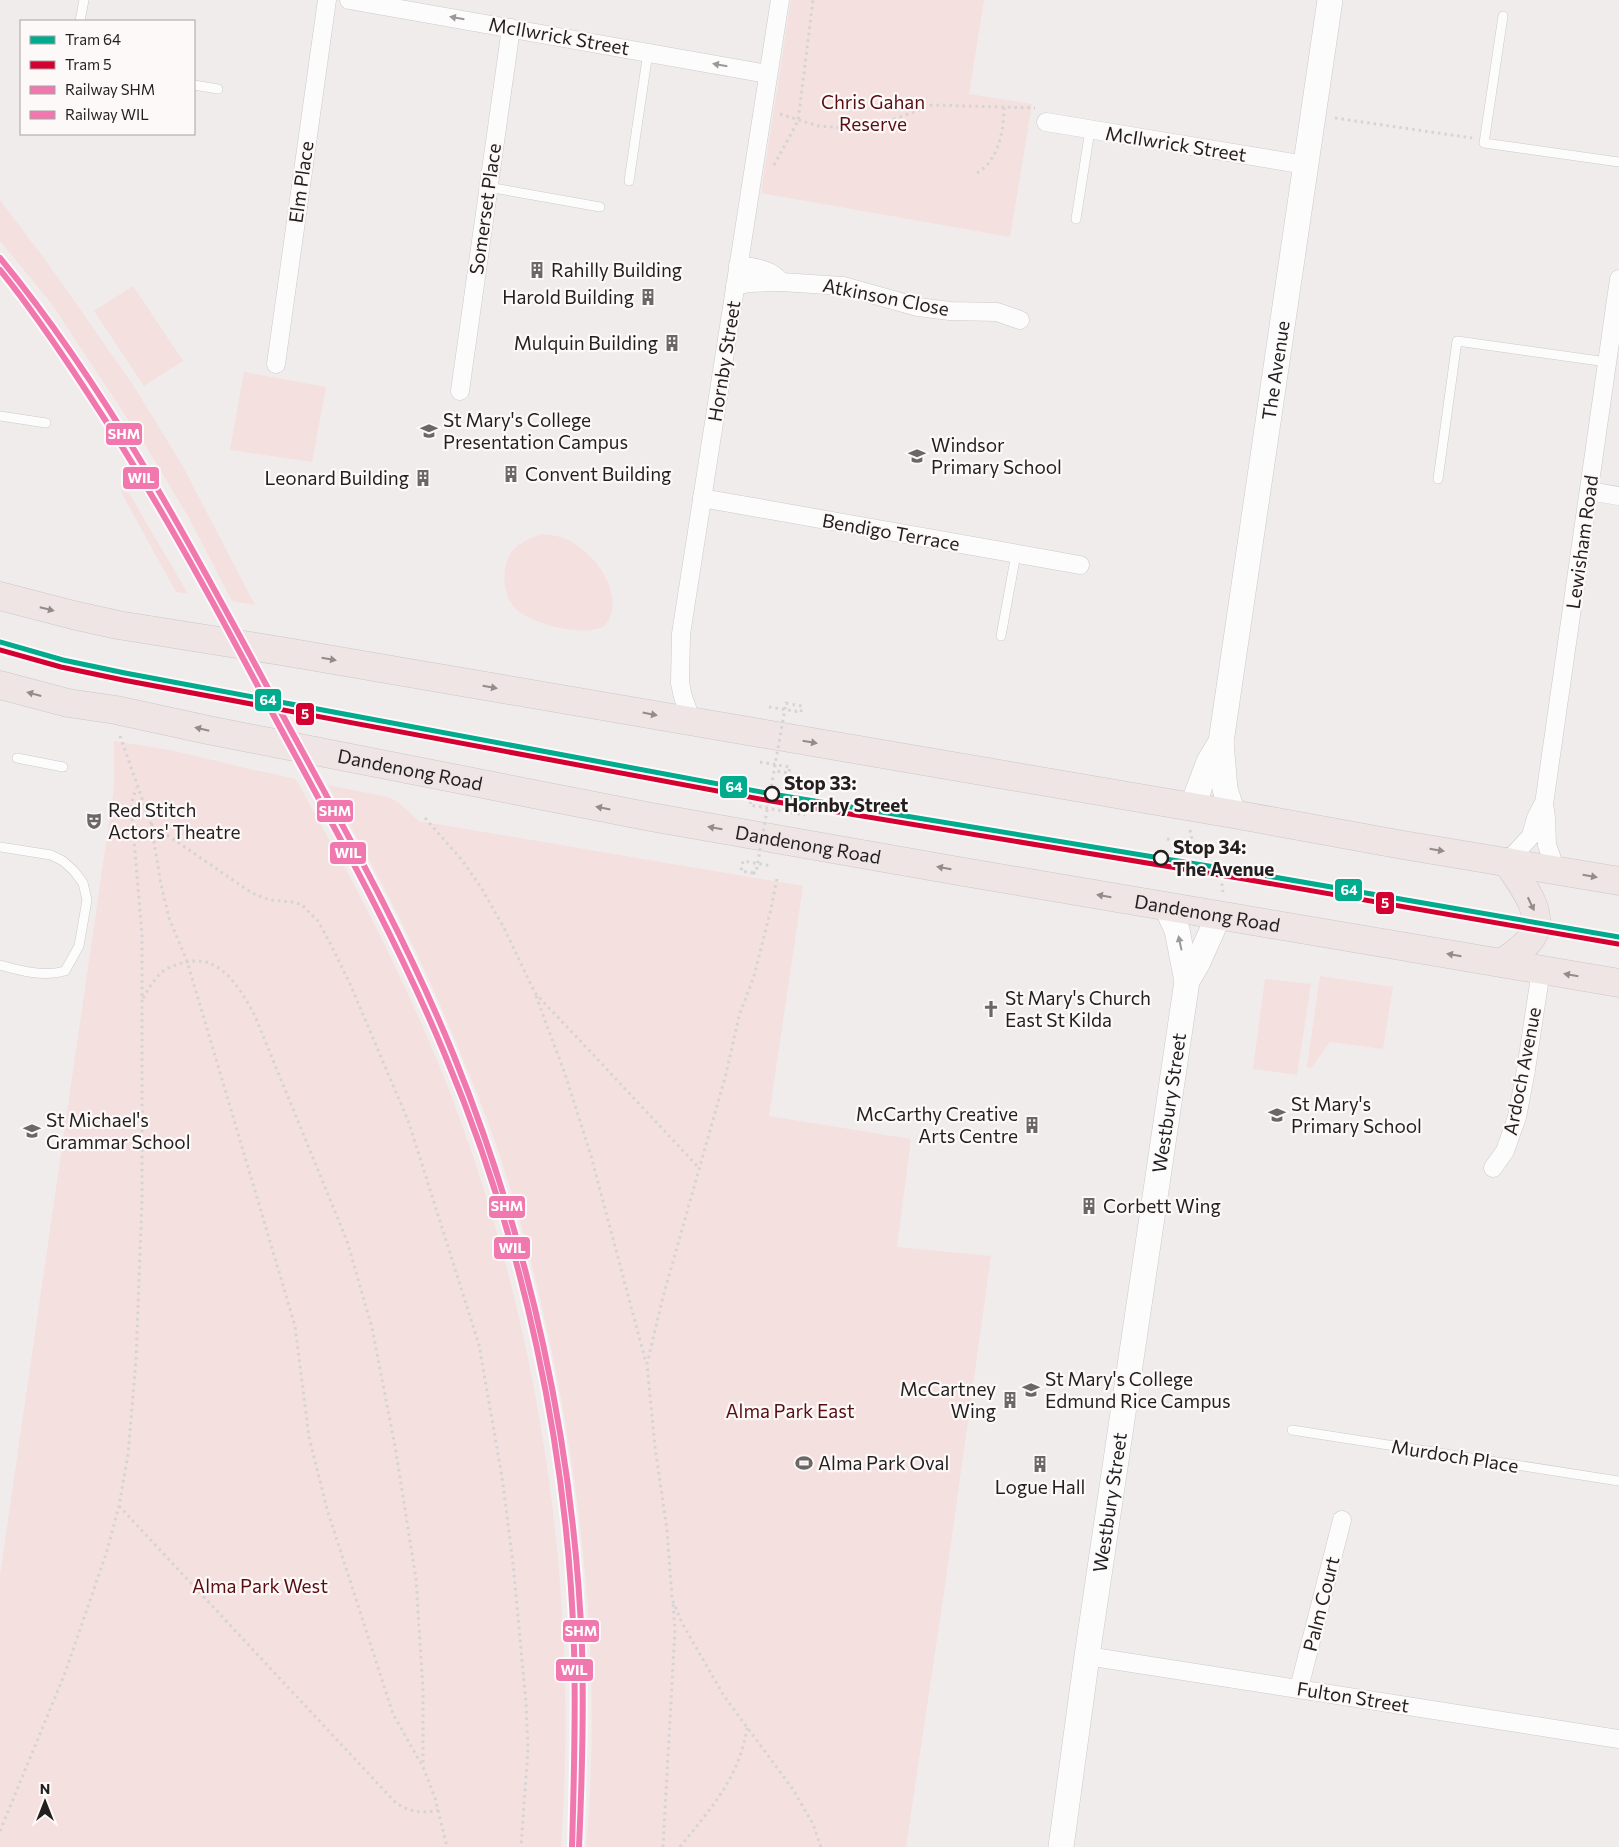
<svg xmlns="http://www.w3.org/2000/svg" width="1619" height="1847" font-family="Commissioner,sans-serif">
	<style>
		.green { fill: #f4e0df }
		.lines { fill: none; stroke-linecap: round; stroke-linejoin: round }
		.lane-casing { stroke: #cdc9c9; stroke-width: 10 }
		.street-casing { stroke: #cdc9c9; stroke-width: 19 }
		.secondary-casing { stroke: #cdc9c9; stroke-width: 26 }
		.highway-casing { stroke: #cac7c6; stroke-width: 29 }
		.path { stroke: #d5d4d4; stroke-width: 3; stroke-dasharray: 2.5 4; stroke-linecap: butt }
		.lane { stroke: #fdfcfc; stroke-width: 9 }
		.street { stroke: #fdfcfc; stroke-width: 18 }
		.secondary { stroke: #fdfcfc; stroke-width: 25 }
		.highway { stroke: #efe5e5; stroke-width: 28 }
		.path-bridge { stroke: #d5d4d4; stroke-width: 3; stroke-dasharray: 2.5 4; stroke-linecap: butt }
		.rail-1-casing { stroke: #fef9f9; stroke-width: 10 }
		.rail-2-casing { stroke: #fef9f9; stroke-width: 10 }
		.rail-1 { stroke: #f178af; stroke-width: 6 }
		.rail-2 { stroke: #f178af; stroke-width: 6 }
		.tram-1-casing { stroke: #fef9f9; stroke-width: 9 }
		.tram-2-casing { stroke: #fef9f9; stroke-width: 9 }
		.tram-1 { stroke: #00ab8e; stroke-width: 5 }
		.tram-2 { stroke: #d50032; stroke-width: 5 }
		.oneway { fill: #9a9998 }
		.oneway2 { fill: #938c8b }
		.stop-dot { fill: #fef9f9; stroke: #221f1e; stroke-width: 2.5 }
		.labels { text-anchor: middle; stroke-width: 4.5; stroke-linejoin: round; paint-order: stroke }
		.street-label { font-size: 19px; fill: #221f1e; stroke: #fef9f9 }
		.park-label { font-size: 19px; fill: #580d11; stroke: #fef9f9 }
		.poi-label { font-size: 19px; fill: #221f1e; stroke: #fef9f9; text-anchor: start }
		.stop-label { font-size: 19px; font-weight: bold; fill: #221f1e; stroke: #fef9f9; text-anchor: start }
		.line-badge { stroke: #fef9f9; stroke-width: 2 }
		.badge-label { font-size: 14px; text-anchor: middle; font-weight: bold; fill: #fff }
	</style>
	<rect width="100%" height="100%" fill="#f1ecec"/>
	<g class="green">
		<polygon points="791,0 984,0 969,94 1032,104 1010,237 761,193"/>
		<polygon points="0,200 49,265 133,385 181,463 255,605 232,601 188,516 145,445 51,303 0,241"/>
		<polygon points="133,286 183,361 144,386 94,311"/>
		<polygon points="244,372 326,387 312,462 230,450"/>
		<polygon points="120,490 129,493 188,594 176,592"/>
		<path d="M 543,534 C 552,535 560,536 568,540 C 593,552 619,586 611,614 C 609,620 607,626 600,628 C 578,635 535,625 517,610 C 503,598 501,572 509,556 C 515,544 531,537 543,534 Z"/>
		<path d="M 114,741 L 170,750 L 250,769 L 296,779 C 316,817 338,854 358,892 C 382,938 405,986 426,1034 C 535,1285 581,1575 561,1847 L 0,1847 L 0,1575 L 114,788 Z"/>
		<path d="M 328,785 L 388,797 L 398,802 L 419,821 L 803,886 L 769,1116 L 911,1139 L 897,1247 L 991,1256 L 946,1579 L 906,1847 L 586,1847 C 601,1681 585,1511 551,1348 C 532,1259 508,1170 474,1086 C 447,1019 418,952 384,888 C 366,853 346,820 328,785 Z"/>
		<polygon points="1320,976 1393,987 1383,1049 1330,1042 1311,1068 1307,1067"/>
		<polygon points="1265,979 1311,984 1297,1075 1253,1069"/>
	</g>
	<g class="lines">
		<g class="lane-casing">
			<g id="lane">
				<polyline points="1503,16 1484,143 1619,162"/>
				<polyline points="80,21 84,0"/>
				<polyline points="194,85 218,89"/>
				<polyline points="629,181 648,52"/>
				<polyline points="488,187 600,207"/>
				<polyline points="1076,219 1090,130"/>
				<polyline points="0,416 46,423"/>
				<polyline points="1438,479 1457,341 1607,362"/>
				<polyline points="1001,636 1016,554"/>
				<polyline points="17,758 63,767"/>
				<path d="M 0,847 L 51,855 L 63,861 L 74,871 L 83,883 L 87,900 L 79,946 L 65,971 C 44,977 21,971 0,965"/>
				<polyline points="1292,1430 1619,1481"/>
			</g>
		</g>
		<g class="street-casing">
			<g id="street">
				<polyline points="349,0 768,74"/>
				<polyline points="1046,122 1306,165"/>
				<path d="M 738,265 C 755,268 770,268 781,282"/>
				<polyline points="735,286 749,283 781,282 843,286 918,307 950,311 997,312 1020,320"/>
				<polyline points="276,364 327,0"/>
				<polyline points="460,391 511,28"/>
				<polyline points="1589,491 1619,496"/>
				<polyline points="702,498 1080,565"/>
				<polyline points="692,722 683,697 680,683 681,634 780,0"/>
				<polyline points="1507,862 1531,836 1536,818 1542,806"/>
				<polyline points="1556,870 1547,845 1546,818 1544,804 1619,279"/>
				<polyline points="1493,1168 1505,1151 1517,1117 1526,1070 1541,970"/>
				<polyline points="1087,1656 1619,1739"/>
				<polyline points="1299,1688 1342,1520"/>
			</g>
		</g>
		<g class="secondary-casing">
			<g id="secondary">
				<polyline points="1192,807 1209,762 1221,742"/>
				<path id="s1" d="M 1233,814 L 1225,789 L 1221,742 L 1330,0"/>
				<polyline points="1187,981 1198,962 1219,915"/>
				<path id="s2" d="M 1061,1847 L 1087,1656 L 1187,981 L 1177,930 L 1166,906"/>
			</g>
		</g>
		<g class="highway-casing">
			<g id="highway">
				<polyline points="0,596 73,615 118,625 281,651 1233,814 1403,845 1619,881"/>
				<path id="s3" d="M 0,685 L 68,703 L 116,710 L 208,730 L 651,817 L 964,872 L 1619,983"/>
				<path d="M 1502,963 C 1512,955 1525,948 1532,937 C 1547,913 1519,881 1507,862"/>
			</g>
		</g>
		<g class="path">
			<polyline points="780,114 818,126 860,129 873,127 932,105 1035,108"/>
			<polyline points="1335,118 1472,138"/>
			<polyline points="774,165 798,121 813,0"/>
			<path d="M 977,173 C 999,160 1004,130 1004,106"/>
			<polyline points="769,707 801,712 802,706 789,704"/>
			<polyline points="120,736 151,824 161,884 169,918 187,961 295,1326 309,1437 327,1509 393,1714 423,1767 435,1798 447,1847"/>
			<polyline points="760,762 790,767 789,773 774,771"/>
			<polyline points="768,802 751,799 750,805 805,815"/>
			<polyline points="425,818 462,860 482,889 503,926 535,993 602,1064 699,1168"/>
			<polyline points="151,824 252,893 270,900 294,902 302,905 318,921 331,945 350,984 409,1123 479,1345 502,1477 513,1563 526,1703 528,1749 521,1847"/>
			<polyline points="1190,830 1193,845"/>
			<polyline points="1167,839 1203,846 1203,849"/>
			<polyline points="1200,870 1199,874 1240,880"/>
			<polyline points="753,873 741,871 743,861 772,866"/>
			<polyline points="1221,877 1223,892"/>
			<polyline points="777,879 770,913 754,976 739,1016 726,1074 663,1297 647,1364 655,1447 667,1530 672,1599 682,1623 724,1696 792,1788 813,1824 821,1847"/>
			<polyline points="536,996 566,1077 591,1156 646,1363"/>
			<path d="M 143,998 C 148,990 153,981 159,975 C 164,969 172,966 179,964 C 218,950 239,986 255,1016 L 347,1241 L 372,1328 L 395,1446 L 416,1579 L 423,1690 L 423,1765"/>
			<path d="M 119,1506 L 394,1801 C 407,1812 422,1814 438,1810"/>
			<polyline points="0,1831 65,1673 106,1554 119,1506 128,1454 136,1360 142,1200 142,935 132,816 132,802 136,788"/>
			<polyline points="663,1847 673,1665 675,1630 673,1603"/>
			<path d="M 680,1847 C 710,1809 739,1779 747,1728"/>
		</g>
		<use href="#lane" class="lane"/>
		<use href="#street" class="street"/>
		<use href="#secondary" class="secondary"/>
		<use href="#highway" class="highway"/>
		<polyline class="path-bridge" points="753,873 756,873 786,703 789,704"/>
		<g class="rail-1-casing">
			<path id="rail-1" d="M 0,258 C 107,388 191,545 270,692 C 335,812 403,930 454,1056 C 530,1244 574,1445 582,1647 C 584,1714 582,1780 579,1847"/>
		</g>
		<g class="rail-2-casing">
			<path id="rail-2" d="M 0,270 C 31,308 58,348 85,389 C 150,487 207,590 262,694 C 326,813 393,930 445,1055 C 523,1240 568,1448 574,1649 C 576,1715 574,1781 572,1847"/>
		</g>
		<use href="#rail-1" class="rail-1"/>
		<use href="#rail-2" class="rail-2"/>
		<g class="tram-1-casing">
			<polyline id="tram-1" points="0,642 63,660 125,673 772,794 1245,872 1619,937"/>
		</g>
		<g class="tram-2-casing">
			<polyline id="tram-2" points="0,650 61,667 123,680 771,801 1244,879 1618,944"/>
		</g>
		<use href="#tram-1" class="tram-1"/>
		<use href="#tram-2" class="tram-2"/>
	</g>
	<defs><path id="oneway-solid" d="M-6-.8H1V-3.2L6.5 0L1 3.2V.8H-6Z" transform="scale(1.25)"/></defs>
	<g class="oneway">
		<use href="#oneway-solid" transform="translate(457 18) rotate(-170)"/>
		<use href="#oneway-solid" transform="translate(720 65) rotate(-170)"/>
		<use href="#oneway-solid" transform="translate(1180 943) rotate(-102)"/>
	</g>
	<g class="oneway2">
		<use href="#oneway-solid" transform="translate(47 609) rotate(14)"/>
		<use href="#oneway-solid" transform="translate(329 659) rotate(10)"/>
		<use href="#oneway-solid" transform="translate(490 687) rotate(10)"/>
		<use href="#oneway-solid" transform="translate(34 694) rotate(-165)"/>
		<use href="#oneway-solid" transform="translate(650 714) rotate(11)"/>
		<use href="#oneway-solid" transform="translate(202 729) rotate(-167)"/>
		<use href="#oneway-solid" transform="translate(810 742) rotate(10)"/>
		<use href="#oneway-solid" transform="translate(603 808) rotate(-169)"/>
		<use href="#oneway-solid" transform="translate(715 828) rotate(-170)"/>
		<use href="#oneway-solid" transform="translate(1437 850) rotate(9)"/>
		<use href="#oneway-solid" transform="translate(944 868) rotate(-170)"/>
		<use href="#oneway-solid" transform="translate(1590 876) rotate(10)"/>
		<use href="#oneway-solid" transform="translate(1104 896) rotate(-170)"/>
		<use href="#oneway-solid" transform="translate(1531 904) rotate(65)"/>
		<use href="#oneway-solid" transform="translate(1454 955) rotate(-170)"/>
		<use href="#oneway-solid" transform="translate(1571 975) rotate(-170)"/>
	</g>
	<defs>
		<g id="building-bare" transform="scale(1.35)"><path d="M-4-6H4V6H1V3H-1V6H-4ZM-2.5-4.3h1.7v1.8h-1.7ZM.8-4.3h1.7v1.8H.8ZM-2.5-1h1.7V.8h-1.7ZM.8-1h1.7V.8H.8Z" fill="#6a6766" stroke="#fef9f9" stroke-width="2.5" paint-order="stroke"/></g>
		<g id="school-bare" transform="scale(1.35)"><path d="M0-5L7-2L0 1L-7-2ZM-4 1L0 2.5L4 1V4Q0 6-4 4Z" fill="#6a6766" stroke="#fef9f9" stroke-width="2.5" paint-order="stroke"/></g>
		<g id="theatre-bare" transform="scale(1.35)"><path d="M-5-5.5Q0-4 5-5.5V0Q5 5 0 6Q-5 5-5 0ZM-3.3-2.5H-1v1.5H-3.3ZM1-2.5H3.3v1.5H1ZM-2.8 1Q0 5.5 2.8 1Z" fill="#6a6766" stroke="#fef9f9" stroke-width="2.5" paint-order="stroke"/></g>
		<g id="church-bare" transform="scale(1.35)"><path d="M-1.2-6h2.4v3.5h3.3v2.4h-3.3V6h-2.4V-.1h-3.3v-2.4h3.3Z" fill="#6a6766" stroke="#fef9f9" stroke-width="2.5" paint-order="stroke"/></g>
		<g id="stadium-bare" transform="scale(1.35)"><path d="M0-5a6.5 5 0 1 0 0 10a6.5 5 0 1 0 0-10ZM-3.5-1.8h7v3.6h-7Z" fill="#6a6766" stroke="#fef9f9" stroke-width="2.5" paint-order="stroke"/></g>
	</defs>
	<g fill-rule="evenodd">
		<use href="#building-bare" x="537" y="270"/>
		<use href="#building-bare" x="648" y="297"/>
		<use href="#building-bare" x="672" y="343"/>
		<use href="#school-bare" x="429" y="431"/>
		<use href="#school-bare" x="917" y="456"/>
		<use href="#building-bare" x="511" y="474"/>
		<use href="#building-bare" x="423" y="478"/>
		<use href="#theatre-bare" x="94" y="821"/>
		<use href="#church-bare" x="991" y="1009"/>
		<use href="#school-bare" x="1277" y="1115"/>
		<use href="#building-bare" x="1032" y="1125"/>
		<use href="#school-bare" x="32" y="1131"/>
		<use href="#building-bare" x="1089" y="1206"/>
		<use href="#school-bare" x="1031" y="1390"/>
		<use href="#building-bare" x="1010" y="1400"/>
		<use href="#stadium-bare" x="804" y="1463"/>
		<use href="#building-bare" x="1040" y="1464"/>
	</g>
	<g class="stop-dot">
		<circle cx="772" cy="794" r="7"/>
		<circle cx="1161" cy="858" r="7"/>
	</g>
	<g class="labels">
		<g class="street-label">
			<text transform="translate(559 36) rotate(10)" y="7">McIlwrick Street</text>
			<text transform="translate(1176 144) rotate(9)" y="7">McIlwrick Street</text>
			<text transform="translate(301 182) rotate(-82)" y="7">Elm Place</text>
			<text transform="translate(485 209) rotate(-82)" y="7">Somerset Place</text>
			<text transform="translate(886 297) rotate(11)" y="7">Atkinson Close</text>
			<text transform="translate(724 361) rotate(-81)" y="7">Hornby Street</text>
			<text dy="7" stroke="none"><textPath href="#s1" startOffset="449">The Avenue</textPath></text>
			<text transform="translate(891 532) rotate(10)" y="7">Bendigo Terrace</text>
			<text transform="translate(1582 542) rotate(-82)" y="7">Lewisham Road</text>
			<text dy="7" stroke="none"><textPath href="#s3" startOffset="419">Dandenong Road</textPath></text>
			<text dy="7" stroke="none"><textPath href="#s3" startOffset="824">Dandenong Road</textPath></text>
			<text dy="7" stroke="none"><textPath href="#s3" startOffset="1229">Dandenong Road</textPath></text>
			<text transform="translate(1522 1071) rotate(-79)" y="7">Ardoch Avenue</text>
			<text dy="7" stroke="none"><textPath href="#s2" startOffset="752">Westbury Street</textPath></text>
			<text transform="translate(1455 1456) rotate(9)" y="7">Murdoch Place</text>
			<text dy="7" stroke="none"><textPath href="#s2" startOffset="348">Westbury Street</textPath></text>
			<text transform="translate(1321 1604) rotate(-76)" y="7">Palm Court</text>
			<text transform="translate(1353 1697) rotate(9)" y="7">Fulton Street</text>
		</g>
		<g class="park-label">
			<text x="873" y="109">Chris Gahan<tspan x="873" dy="22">Reserve</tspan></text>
			<text x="790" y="1418">Alma Park East</text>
			<text x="260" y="1593">Alma Park West</text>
		</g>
		<g class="poi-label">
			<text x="551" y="277">Rahilly Building</text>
			<text x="634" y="304" text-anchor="end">Harold Building</text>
			<text x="658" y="350" text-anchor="end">Mulquin Building</text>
			<text x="443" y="427">St Mary's College<tspan x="443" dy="22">Presentation Campus</tspan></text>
			<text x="931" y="452">Windsor<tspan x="931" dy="22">Primary School</tspan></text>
			<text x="525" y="481">Convent Building</text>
			<text x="409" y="485" text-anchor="end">Leonard Building</text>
			<text x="108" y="817">Red Stitch<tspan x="108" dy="22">Actors' Theatre</tspan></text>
			<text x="1005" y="1005">St Mary's Church<tspan x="1005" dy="22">East St Kilda</tspan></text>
			<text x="1291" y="1111">St Mary's<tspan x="1291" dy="22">Primary School</tspan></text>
			<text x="1018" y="1121" text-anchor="end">McCarthy Creative<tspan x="1018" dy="22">Arts Centre</tspan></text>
			<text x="46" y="1127">St Michael's<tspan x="46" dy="22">Grammar School</tspan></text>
			<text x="1103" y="1213">Corbett Wing</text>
			<text x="1045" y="1386">St Mary's College<tspan x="1045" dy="22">Edmund Rice Campus</tspan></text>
			<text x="996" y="1396" text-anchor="end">McCartney<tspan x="996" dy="22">Wing</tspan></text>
			<text x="818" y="1470">Alma Park Oval</text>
			<text x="1040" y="1494" text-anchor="middle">Logue Hall</text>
		</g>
		<g class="stop-label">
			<text x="784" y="790">Stop 33:<tspan x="784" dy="22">Hornby Street</tspan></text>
			<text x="1173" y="854">Stop 34:<tspan x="1173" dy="22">The Avenue</tspan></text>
		</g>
	</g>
	<g class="line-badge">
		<rect x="105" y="422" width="38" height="24" rx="5" fill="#f178af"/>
		<rect x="122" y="466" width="38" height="24" rx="5" fill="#f178af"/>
		<rect x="254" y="688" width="28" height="24" rx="5" fill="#00ab8e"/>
		<rect x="295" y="702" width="20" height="24" rx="5" fill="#d50032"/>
		<rect x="719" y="775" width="29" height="24" rx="5" fill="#00ab8e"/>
		<rect x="316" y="799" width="38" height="24" rx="5" fill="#f178af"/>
		<rect x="329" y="841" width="38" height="24" rx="5" fill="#f178af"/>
		<rect x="1334" y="878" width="29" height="24" rx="5" fill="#00ab8e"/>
		<rect x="1375" y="891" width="20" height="24" rx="5" fill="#d50032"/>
		<rect x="488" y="1195" width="38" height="24" rx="5" fill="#f178af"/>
		<rect x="493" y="1236" width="38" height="24" rx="5" fill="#f178af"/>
		<rect x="562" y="1619" width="38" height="24" rx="5" fill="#f178af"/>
		<rect x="555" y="1658" width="39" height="24" rx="5" fill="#f178af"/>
	</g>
	<g class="badge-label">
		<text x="124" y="439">SHM</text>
		<text x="141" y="483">WIL</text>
		<text x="268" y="705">64</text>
		<text x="305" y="719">5</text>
		<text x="734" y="792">64</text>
		<text x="335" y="816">SHM</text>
		<text x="348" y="858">WIL</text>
		<text x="1349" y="895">64</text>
		<text x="1385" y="908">5</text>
		<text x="507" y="1211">SHM</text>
		<text x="512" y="1253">WIL</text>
		<text x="581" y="1636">SHM</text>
		<text x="574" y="1675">WIL</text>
	</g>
	<rect x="20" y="20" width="175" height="115" fill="#fef9f9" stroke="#a6a2a1"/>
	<rect x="30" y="36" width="25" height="8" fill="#00ab8e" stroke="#a6a2a1"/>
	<text x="65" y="45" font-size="15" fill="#221f1e">Tram 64</text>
	<rect x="30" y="61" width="25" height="8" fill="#d50032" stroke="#a6a2a1"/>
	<text x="65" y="70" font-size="15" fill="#221f1e">Tram 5</text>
	<rect x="30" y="86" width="25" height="8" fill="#f178af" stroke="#a6a2a1"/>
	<text x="65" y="95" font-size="15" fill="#221f1e">Railway SHM</text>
	<rect x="30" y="111" width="25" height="8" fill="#f178af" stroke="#a6a2a1"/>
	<text x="65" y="120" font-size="15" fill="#221f1e">Railway WIL</text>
	<g transform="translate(45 1802)" stroke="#fef9f9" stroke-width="4" paint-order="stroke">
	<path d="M0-4L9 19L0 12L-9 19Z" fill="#221f1e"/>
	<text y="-8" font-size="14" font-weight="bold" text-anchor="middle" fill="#221f1e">N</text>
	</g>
</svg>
